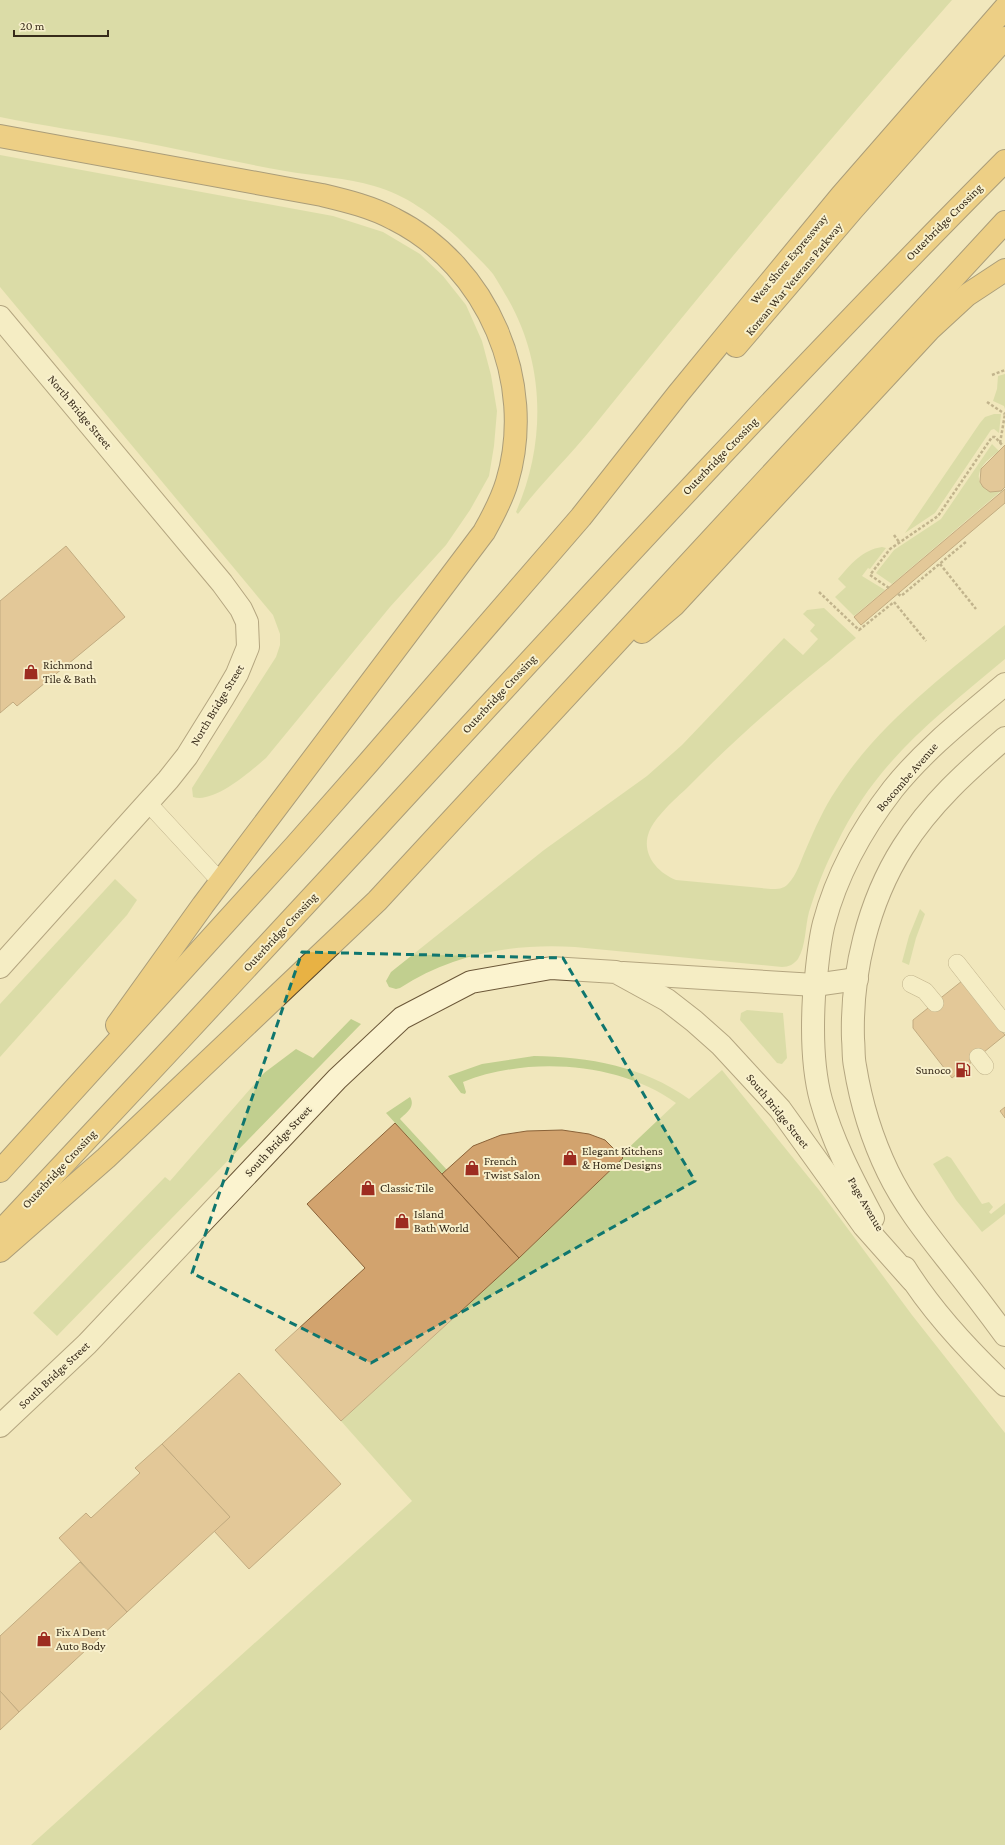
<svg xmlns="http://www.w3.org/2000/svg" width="1005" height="1845" font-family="'Crimson Pro',serif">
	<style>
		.green { fill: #c1cf8f }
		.building { fill: #d2a36e; stroke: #8a6238 }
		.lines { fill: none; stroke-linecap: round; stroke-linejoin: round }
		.lane-casing { stroke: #897654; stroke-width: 18 }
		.secondary-casing { stroke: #6b5738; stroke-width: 24 }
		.highway-casing { stroke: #564329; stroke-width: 24 }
		.path { stroke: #897654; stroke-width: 2.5; stroke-dasharray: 3 2; stroke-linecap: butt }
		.lane { stroke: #fbf3cf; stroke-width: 17 }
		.secondary { stroke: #fbf3cf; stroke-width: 22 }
		.highway { stroke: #e8b244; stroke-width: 22 }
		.marked { fill: none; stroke: #0f766e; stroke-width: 3; stroke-dasharray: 8 5; stroke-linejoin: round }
		.labels { text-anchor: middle; stroke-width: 4; stroke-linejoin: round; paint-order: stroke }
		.street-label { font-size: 12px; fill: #372b1a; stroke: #f8f0cc }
		.poi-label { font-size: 12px; fill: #372b1a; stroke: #f8f0cc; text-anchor: start }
	</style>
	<rect width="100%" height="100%" fill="#f1e7bc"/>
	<g class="green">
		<path d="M 0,0 L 952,0 C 829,139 710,282 593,427 C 569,457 541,483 518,514 L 516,512 C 547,441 545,360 505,294 C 501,287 497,280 493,274 C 482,261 469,249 457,237 C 434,216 405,194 374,186 C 348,178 313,176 285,171 C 234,162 183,150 131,140 C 88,132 43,126 0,117 Z"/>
		<path d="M 0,155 L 333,216 L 383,232 L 420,254 L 443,276 L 466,305 L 482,341 L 491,375 L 497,411 L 494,446 L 489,476 L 470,510 L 446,545 L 390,607 L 266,758 C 251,771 214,804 193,797 L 192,788 L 276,657 L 280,645 L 280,634 L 273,615 L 0,287 Z"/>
		<polygon points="1005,374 1005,409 1004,406 993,401 997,389 998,376"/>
		<polygon points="994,414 1001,414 999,433 994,429 991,430 935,513 905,533 980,423 985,417"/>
		<path d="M 992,444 L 999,451 C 993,456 984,462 981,469 C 973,483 988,494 1001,491 L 892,584 L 876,573 L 894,550 L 941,519 Z"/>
		<path d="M 882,547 L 886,548 L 870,569 L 868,568 L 862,576 L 885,590 L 854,616 L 835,597 L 846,587 L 838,579 C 851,564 862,550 882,547 Z"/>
		<path d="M 824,608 L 856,638 C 844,647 833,658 821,667 C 774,705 729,745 687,788 C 675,799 655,817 649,832 C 641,853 656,872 676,880 L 771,889 C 778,889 783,889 788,884 C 797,875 801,860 806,849 C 815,828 824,808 836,790 C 879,723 945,675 1005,625 L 1005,659 C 936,717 876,761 836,845 C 825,866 816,889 809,912 C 805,927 806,946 798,959 C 794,964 789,967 782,967 L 575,947 C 514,943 452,954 400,988 L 396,989 L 389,987 L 386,981 L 391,972 L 544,850 L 647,776 L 682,745 L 784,638 L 803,655 L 818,639 L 810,631 L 815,625 L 803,614 L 807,610 Z"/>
		<polygon points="115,879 137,900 127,915 0,1057 0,1004"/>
		<polygon points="920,909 925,914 916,938 909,965 902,962 909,936"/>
		<polygon points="747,1010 783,1013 787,1058 782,1064 777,1063 740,1020 741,1013"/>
		<polygon points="351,1019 361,1024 57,1336 33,1313 165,1177 170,1181 264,1073 296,1049 313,1058"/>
		<path d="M 534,1056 C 589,1057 643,1066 689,1099 L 722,1070 L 819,1190 L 912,1315 L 1005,1433 L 1005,1845 L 31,1845 L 412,1501 L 341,1421 L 519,1258 L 623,1158 L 621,1155 L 676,1103 C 619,1062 528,1056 463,1082 L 466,1092 L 465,1094 L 461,1093 L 448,1076 L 482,1064 Z"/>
		<path d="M 410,1097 C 416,1107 406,1113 400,1119 L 447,1170 L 442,1174 L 386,1113 Z"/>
		<polygon points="947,1156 951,1158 982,1204 989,1202 993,1207 989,1212 991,1214 1005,1203 1005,1214 982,1232 956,1200 933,1164"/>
	</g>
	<g class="building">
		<polygon points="1005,445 1005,487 1001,491 990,492 983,487 980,482 981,469"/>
		<polygon points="1005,489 1005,503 861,625 854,617"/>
		<polygon points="66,546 125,617 17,706 13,702 0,713 0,601"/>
		<polygon points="962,981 1005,1035 952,1078 913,1028 913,1020"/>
		<polygon points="1005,1107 1005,1118 1000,1111"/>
		<polygon points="395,1123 519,1258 341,1421 275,1350 365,1268 307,1204"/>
		<polygon points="562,1130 589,1134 605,1140 623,1158 519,1258 442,1174 473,1146 501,1135 527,1131"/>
		<polygon points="239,1373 341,1484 249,1569 214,1531 230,1517 162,1444"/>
		<polygon points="162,1444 230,1517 127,1612 59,1538 86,1513 91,1518 140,1473 135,1468"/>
		<polygon points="80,1562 127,1612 19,1712 0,1691 0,1636"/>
		<polygon points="0,1691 19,1712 0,1730"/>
	</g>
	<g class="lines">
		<g class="lane-casing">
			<g id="lane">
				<polyline points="149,804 220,881"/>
				<polyline points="957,963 1005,1024"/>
				<polyline points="911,984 925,991 935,1003"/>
				<polyline points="978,1057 985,1066"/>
			</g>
		</g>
		<g class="secondary-casing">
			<g id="secondary">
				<polyline points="0,317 222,583 241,609 247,622 248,647 237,674 223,698 187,756 168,780 0,967"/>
				<path d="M 1005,738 C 967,771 930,804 903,847 C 868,902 851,973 853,1039 C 854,1048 853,1057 855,1066 C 861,1103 872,1139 888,1172 C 903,1203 924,1230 946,1258 C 966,1283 986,1309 1005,1335"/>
				<polyline points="623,973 815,985 857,979"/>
				<path d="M 873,1218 C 853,1180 833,1143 821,1100 C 812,1067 812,1030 814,996 C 817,972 818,946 824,923 C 837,874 862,829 893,789 C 925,749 966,717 1005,684"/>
				<path d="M 905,1268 C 931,1310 969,1351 1005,1385"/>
				<polyline points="0,1426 87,1344 337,1079 402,1018 471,982 551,968 616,972 667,1000 694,1021 721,1045 780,1109 864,1226 912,1280"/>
			</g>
		</g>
		<g class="highway-casing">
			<g id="highway">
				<path d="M 0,136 L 322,195 C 347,201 372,207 394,219 C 488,266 537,382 507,482 C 502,499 493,516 484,532 L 203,905 L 117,1025"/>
				<polyline points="736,346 853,209 1005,38"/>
				<polyline points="642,632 674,605 929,330 967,295 1005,270"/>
				<polyline points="0,1171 295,846 369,762 581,517 678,394 756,299 841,196 1005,8"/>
				<path d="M 0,1232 C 126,1097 252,963 377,827 C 584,602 789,378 1005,161"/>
				<polyline points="0,1251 106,1158 377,901 1005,222"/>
			</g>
		</g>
		<g class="path">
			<polyline points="992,375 1005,370"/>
			<polyline points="987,402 1005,414"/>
			<polyline points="1000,443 1005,414"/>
			<polyline points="894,535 899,542"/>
			<polyline points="940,564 976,609"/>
			<polyline points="889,588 870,575 890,549 938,516 992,437 995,437 1003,446"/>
			<polyline points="819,592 859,630 894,602 926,641"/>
			<polyline points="898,594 901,596 967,541"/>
		</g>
		<use href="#lane" class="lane"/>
		<use href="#secondary" class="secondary"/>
		<use href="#highway" class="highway"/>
	</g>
	<path d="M0 0H1005V1845H0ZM 302,952 L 563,958 L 695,1181 L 371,1363 L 192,1273 Z" fill="#f1e7bc" fill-opacity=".55" fill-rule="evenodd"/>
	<path class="marked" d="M 302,952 L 563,958 L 695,1181 L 371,1363 L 192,1273 Z"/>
	<defs>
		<g id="shop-bare" transform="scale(1.2)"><path d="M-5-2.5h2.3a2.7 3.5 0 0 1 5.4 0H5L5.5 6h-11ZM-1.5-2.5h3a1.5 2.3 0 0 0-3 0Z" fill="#9d2c20" stroke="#f8f0cc" stroke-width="2.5" paint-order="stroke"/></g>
		<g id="fuel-bare" transform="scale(1.2)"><path d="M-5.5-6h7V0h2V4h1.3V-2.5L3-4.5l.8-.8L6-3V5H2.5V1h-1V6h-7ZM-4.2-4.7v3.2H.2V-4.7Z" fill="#9d2c20" stroke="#f8f0cc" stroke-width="2.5" paint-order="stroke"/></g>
	</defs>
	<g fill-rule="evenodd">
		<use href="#shop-bare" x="31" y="672"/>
		<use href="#fuel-bare" x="963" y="1070"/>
		<use href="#shop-bare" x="570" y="1158"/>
		<use href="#shop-bare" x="472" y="1168"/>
		<use href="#shop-bare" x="368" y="1188"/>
		<use href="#shop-bare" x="402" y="1221"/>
		<use href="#shop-bare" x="44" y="1639"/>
	</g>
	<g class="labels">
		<g class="street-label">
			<text transform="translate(944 222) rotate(-45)" y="4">Outerbridge Crossing</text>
			<text transform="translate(789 259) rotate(-50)" y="4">West Shore Expressway</text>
			<text transform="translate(794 279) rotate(-50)" y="4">Korean War Veterans Parkway</text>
			<text transform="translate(80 412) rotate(50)" y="4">North Bridge Street</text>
			<text transform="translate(720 456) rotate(-46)" y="4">Outerbridge Crossing</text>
			<text transform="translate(499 694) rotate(-47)" y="4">Outerbridge Crossing</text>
			<text transform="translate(217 705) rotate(-59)" y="4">North Bridge Street</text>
			<text transform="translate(907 777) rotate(-49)" y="4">Boscombe Avenue</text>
			<text transform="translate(280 932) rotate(-47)" y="4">Outerbridge Crossing</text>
			<text transform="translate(778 1111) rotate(51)" y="4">South Bridge Street</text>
			<text transform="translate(278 1141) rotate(-47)" y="4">South Bridge Street</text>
			<text transform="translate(59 1169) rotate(-47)" y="4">Outerbridge Crossing</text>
			<text transform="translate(866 1204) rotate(60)" y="4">Page Avenue</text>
			<text transform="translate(54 1375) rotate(-43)" y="4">South Bridge Street</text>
		</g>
		<g class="poi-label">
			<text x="43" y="669">Richmond<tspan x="43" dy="14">Tile &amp; Bath</tspan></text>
			<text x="951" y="1074" text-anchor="end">Sunoco</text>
			<text x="582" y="1155">Elegant Kitchens<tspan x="582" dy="14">&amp; Home Designs</tspan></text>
			<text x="484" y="1165">French<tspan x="484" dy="14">Twist Salon</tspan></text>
			<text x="380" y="1192">Classic Tile</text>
			<text x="414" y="1218">Island<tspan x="414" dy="14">Bath World</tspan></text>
			<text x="56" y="1636">Fix A Dent<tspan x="56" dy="14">Auto Body</tspan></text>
		</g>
	</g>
	<path d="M14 30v6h94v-6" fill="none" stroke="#372b1a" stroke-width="2"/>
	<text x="20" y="30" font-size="12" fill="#372b1a" stroke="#f8f0cc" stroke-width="3" paint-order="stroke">20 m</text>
</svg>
